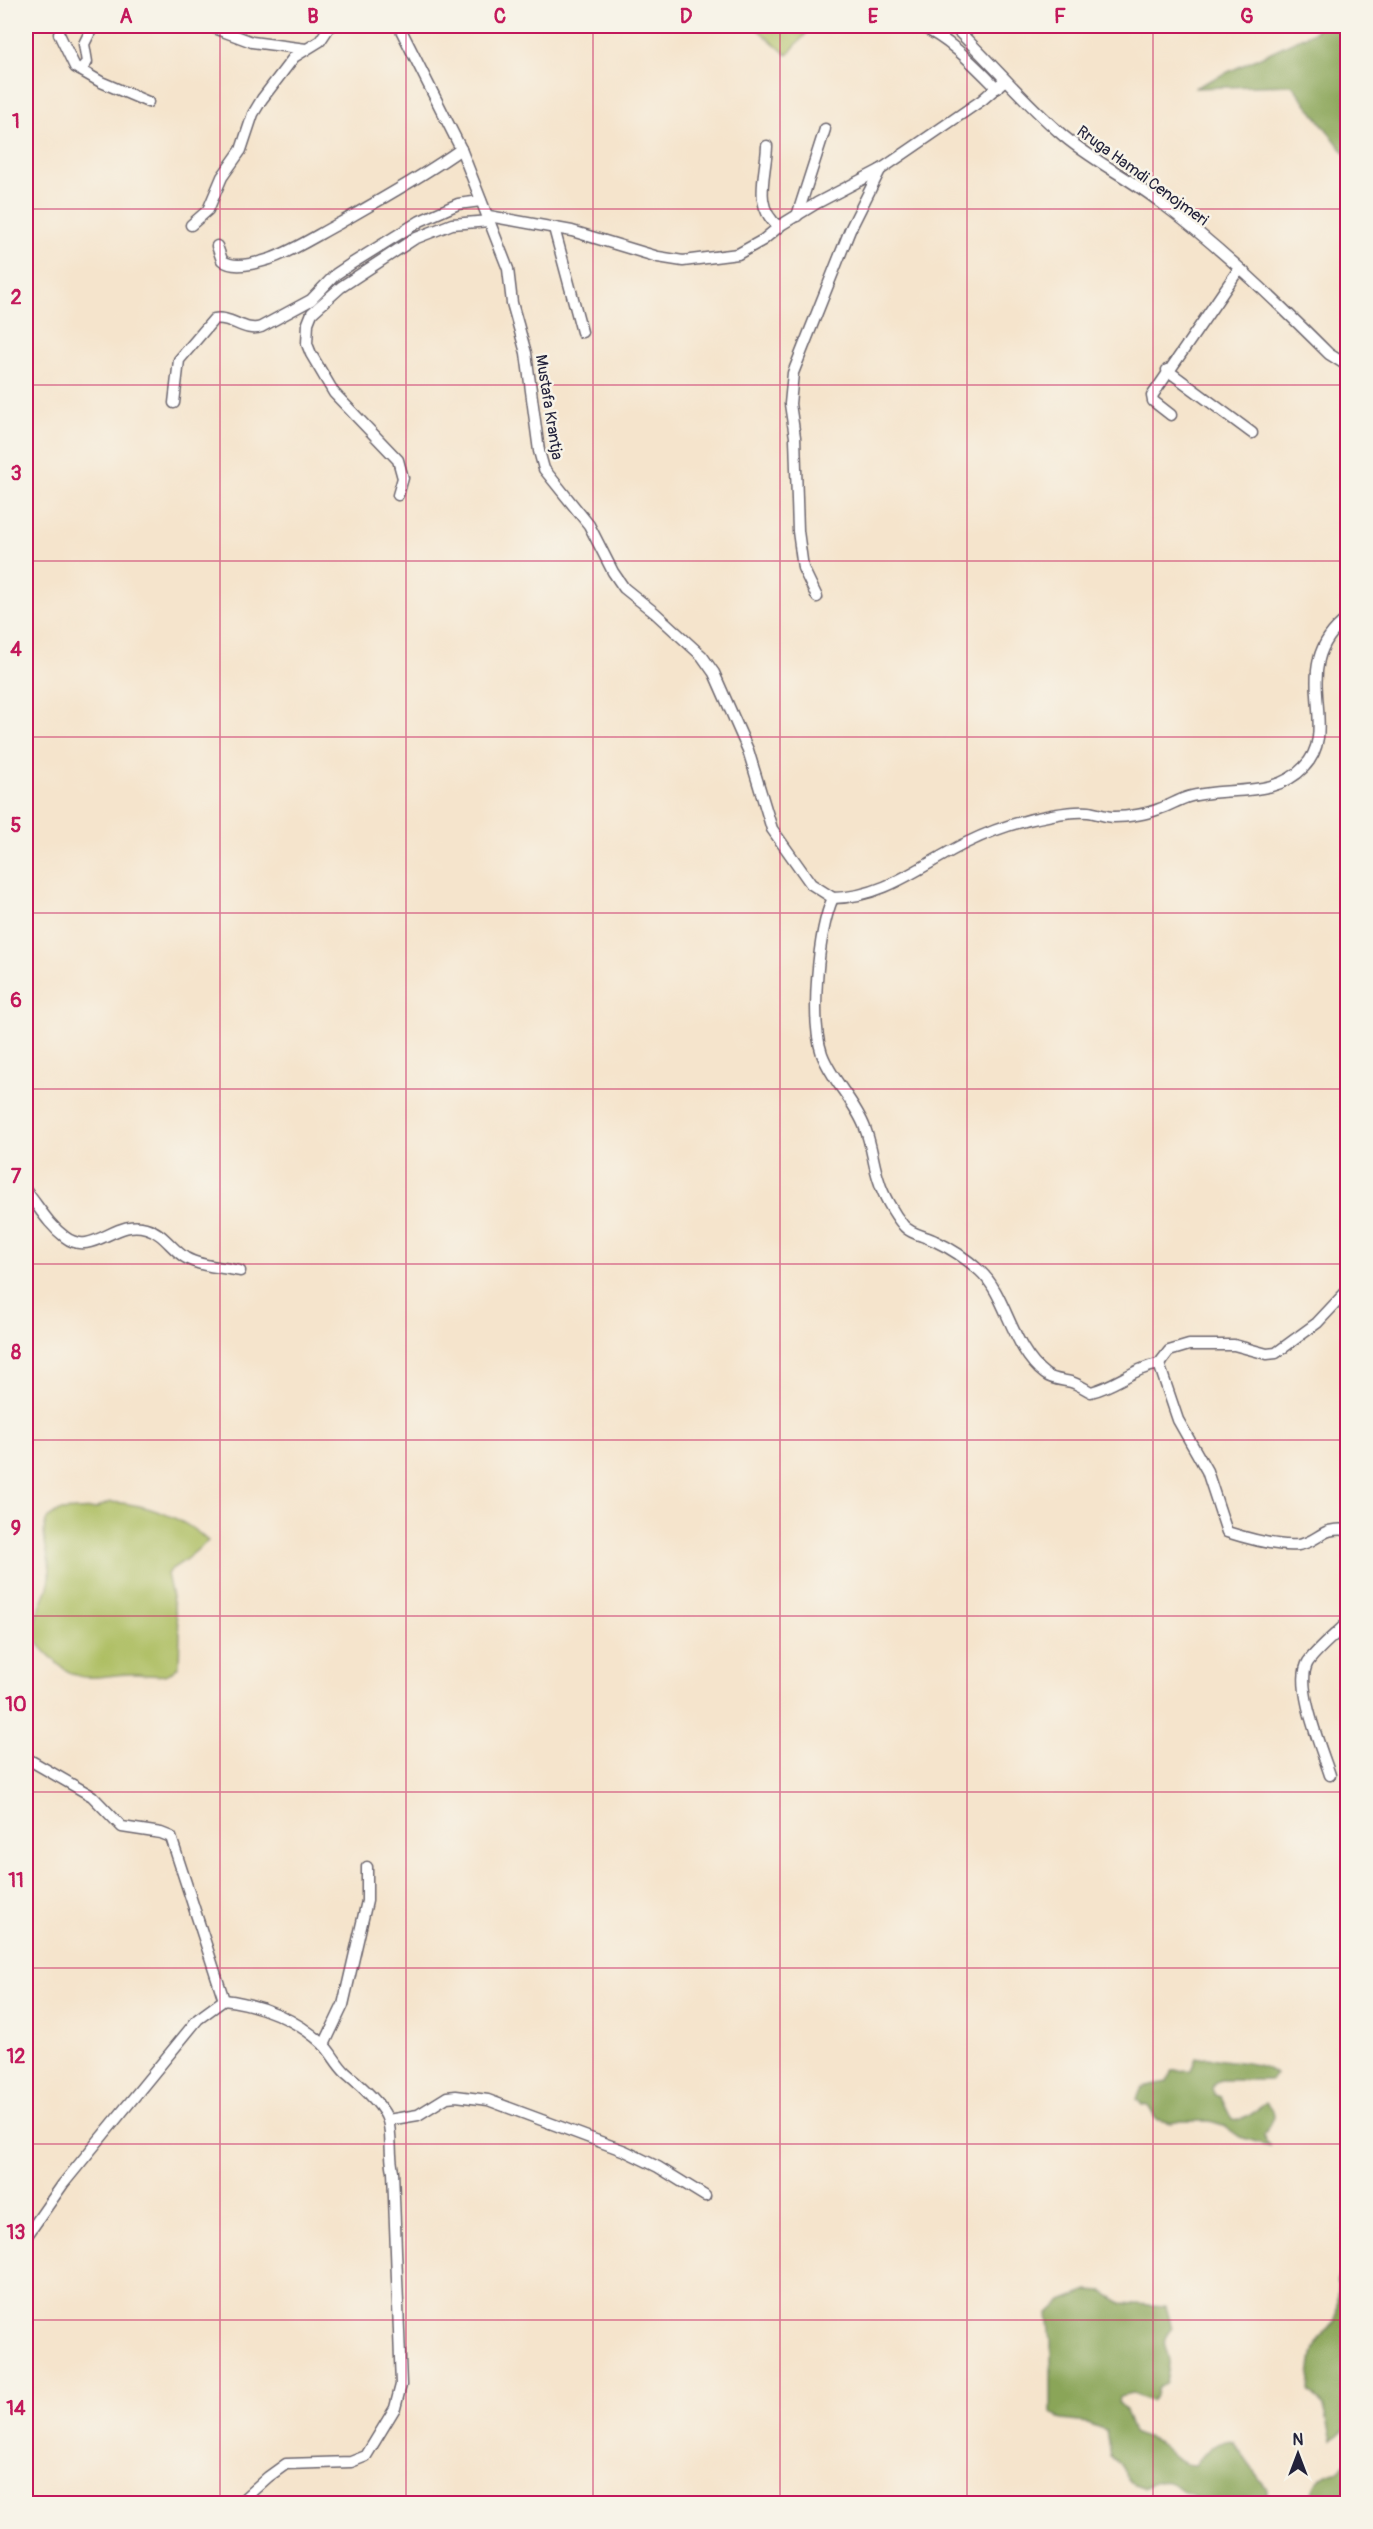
<svg xmlns="http://www.w3.org/2000/svg" width="1373" height="2529" font-family="Pangolin,sans-serif">
	<style>
		.green { fill: #adbe62; stroke: #68704e; stroke-width: 1.5 }
		.forest { fill: #8aa558; stroke: #56644a; stroke-width: 1.5 }
		.lines { fill: none; stroke-linecap: round; stroke-linejoin: round }
		.minor-casing { stroke: #6c666e; stroke-width: 13 }
		.minor { stroke: #fff; stroke-width: 10 }
		.grid { fill: none; stroke: #c2185b; stroke-width: 1.5; stroke-opacity: 0.55 }
		.labels { text-anchor: middle; stroke-width: 5; stroke-linejoin: round; paint-order: stroke }
		.street-label { font-size: 16px; fill: #22223b; stroke: #f7f3e8 }
		.neatline { fill: none; stroke: #c2185b; stroke-width: 2 }
		.grid-label { font-size: 20px; text-anchor: middle; font-weight: bold; fill: #c2185b }
	</style>
	<rect width="100%" height="100%" fill="#f7f3e8"/>
	<filter id="ink" filterUnits="userSpaceOnUse"><feTurbulence type="fractalNoise" baseFrequency=".0167" numOctaves="2"/><feDisplacementMap in="SourceGraphic" scale="12" xChannelSelector="R" yChannelSelector="G"/><feConvolveMatrix kernelMatrix="1 2 1 2 8 2 1 2 1" color-interpolation-filters="sRGB"/></filter>
	<filter id="wash" filterUnits="userSpaceOnUse"><feTurbulence type="fractalNoise" baseFrequency=".008" numOctaves="4" result="noise"/><feDisplacementMap in="SourceGraphic" scale="24" xChannelSelector="R" yChannelSelector="G"/><feGaussianBlur stdDeviation="1.35" result="paint"/><feColorMatrix in="noise" values="0 0 0 0 0 0 0 0 0 0 0 0 0 0 0 0 0 1.4 0 .05"/><feComposite in="paint" operator="in"/></filter>
	<g filter="url(#wash)">
		<rect width="100%" height="100%" fill="#f5e4cc"/>
		<g class="green">
			<polygon points="754,26 813,26 787,55"/>
			<path d="M 110,1502 C 145,1504 182,1516 208,1541 L 184,1561 L 170,1570 L 167,1574 L 180,1634 L 179,1666 C 167,1680 152,1675 136,1674 C 99,1672 82,1691 51,1657 C 46,1652 39,1646 36,1640 C 28,1615 51,1596 50,1573 C 50,1555 39,1536 47,1519 L 59,1511 L 95,1509 Z"/>
		</g>
		<g class="forest">
			<polygon points="1315,26 1347,26 1347,156 1292,85 1194,88 1316,31"/>
			<path d="M 1209,2057 C 1231,2064 1257,2059 1276,2074 L 1271,2080 L 1220,2080 L 1214,2083 L 1212,2089 L 1215,2095 L 1221,2097 L 1232,2120 C 1244,2123 1256,2110 1266,2103 C 1280,2114 1273,2122 1264,2135 L 1265,2141 L 1270,2146 L 1240,2137 L 1223,2125 L 1210,2121 L 1182,2121 L 1170,2123 L 1156,2119 L 1148,2106 L 1142,2105 L 1137,2099 L 1142,2087 L 1167,2082 L 1172,2071 L 1191,2070 L 1196,2058 Z"/>
			<path d="M 1347,2263 L 1347,2427 L 1332,2440 L 1324,2406 L 1309,2391 C 1311,2372 1310,2350 1323,2334 C 1327,2328 1333,2327 1336,2320 L 1338,2280 Z"/>
			<path d="M 1088,2291 L 1103,2292 L 1121,2303 L 1166,2306 L 1172,2328 C 1159,2343 1166,2343 1169,2361 C 1170,2367 1167,2375 1166,2382 L 1157,2389 L 1156,2396 L 1151,2401 L 1133,2394 L 1120,2397 L 1119,2403 L 1124,2408 L 1133,2433 C 1141,2437 1154,2439 1161,2445 C 1173,2454 1177,2465 1195,2465 C 1205,2453 1215,2437 1233,2442 L 1267,2489 L 1267,2503 C 1253,2504 1218,2507 1206,2503 C 1179,2494 1174,2470 1143,2488 C 1123,2482 1130,2480 1121,2465 C 1118,2461 1113,2460 1110,2456 L 1106,2430 L 1088,2423 L 1061,2420 L 1051,2412 L 1051,2341 L 1048,2314 L 1062,2301 Z"/>
			<path d="M 1347,2460 L 1347,2503 L 1312,2503 C 1309,2484 1321,2473 1340,2470 Z"/>
		</g>
	</g>
	<g filter="url(#ink)">
		<g class="lines">
			<g class="minor-casing">
				<g id="minor">
					<polyline points="209,26 252,42 306,49"/>
					<polyline points="399,26 461,149 508,269 512,303 526,353 539,451 544,469 589,525 613,572 624,588 655,613 702,656 714,673 748,750 772,829 811,884 833,898"/>
					<path d="M 920,26 C 950,39 974,65 997,88"/>
					<path d="M 953,26 C 989,60 1021,99 1059,132 C 1089,159 1128,177 1160,202 C 1220,247 1276,301 1329,354 L 1348,366"/>
					<polyline points="59,34 75,67 101,82 148,102"/>
					<polyline points="80,70 87,62 84,44 93,26"/>
					<path d="M 767,146 C 766,176 752,206 779,227"/>
					<polyline points="489,216 572,231 658,257 683,261 738,254 763,240 781,225 817,203 880,170 982,100 1005,80"/>
					<polyline points="797,216 825,129"/>
					<polyline points="191,225 208,210 222,177 241,150 253,114 262,99 294,57 320,41 330,26"/>
					<polyline points="554,228 582,332"/>
					<path d="M 217,246 L 222,260 C 233,270 257,263 270,259 C 295,250 317,235 340,223 C 381,199 422,177 461,149"/>
					<polyline points="1167,370 1252,433"/>
					<path d="M 174,403 L 179,360 L 214,319 C 230,315 245,333 261,327 L 311,300 L 336,274 L 351,264 L 420,221 L 458,204 L 481,201"/>
					<polyline points="1171,415 1153,401 1152,396 1239,269"/>
					<polyline points="398,495 403,478 398,460 334,393 311,354 307,344 308,323 312,313 341,287 414,239 452,224 490,221"/>
					<polyline points="817,597 803,568 798,531 795,437 790,404 793,373 850,230 880,170"/>
					<path d="M 833,898 C 818,930 810,1020 822,1054 C 832,1081 855,1101 865,1128 C 872,1146 873,1164 879,1181 C 883,1195 894,1214 903,1225 C 910,1234 925,1236 935,1241 C 950,1248 968,1260 980,1271 C 1006,1294 1012,1349 1045,1374 C 1052,1380 1063,1380 1071,1382 C 1078,1384 1085,1389 1091,1392 C 1116,1386 1134,1368 1159,1364 L 1169,1351 L 1189,1345 L 1234,1345 L 1267,1354 L 1276,1353 L 1317,1323 L 1348,1290"/>
					<path d="M 833,898 C 886,897 921,865 966,843 C 992,830 1023,820 1052,815 C 1063,813 1077,811 1088,812 C 1097,813 1106,817 1114,817 C 1128,817 1147,814 1159,809 C 1169,806 1178,800 1188,797 C 1227,786 1274,799 1304,767 C 1343,727 1285,665 1348,618"/>
					<path d="M 26,1191 C 39,1207 48,1224 65,1237 C 92,1258 116,1218 146,1228 C 164,1233 171,1249 186,1258 C 202,1267 223,1267 240,1271"/>
					<path d="M 1159,1364 L 1178,1420 L 1207,1471 L 1227,1532 C 1246,1538 1278,1547 1298,1545 C 1319,1542 1321,1526 1348,1530"/>
					<polyline points="26,1758 92,1796 122,1827 161,1833 171,1837 224,2000"/>
					<path d="M 1330,1775 C 1322,1750 1294,1685 1308,1662 C 1318,1648 1335,1635 1348,1622"/>
					<polyline points="324,2045 343,2005 367,1901 367,1867"/>
					<polyline points="388,2120 418,2115 447,2097 456,2096 488,2100 625,2151 658,2167 705,2196"/>
					<path d="M 26,2237 L 63,2184 L 198,2019 L 224,2000 C 260,2004 296,2019 323,2044 C 332,2053 337,2065 346,2073 C 358,2083 384,2106 388,2121 C 392,2133 389,2155 393,2171 L 401,2385 L 395,2408 L 366,2456 L 351,2462 L 286,2464 L 268,2477 L 238,2504"/>
				</g>
			</g>
			<use href="#minor" class="minor"/>
		</g>
	</g>
	<path class="grid" d="M 220,26 L 220,2504M 406,26 L 406,2504M 593,26 L 593,2504M 780,26 L 780,2504M 967,26 L 967,2504M 1153,26 L 1153,2504M 26,209 L 1348,209M 26,385 L 1348,385M 26,561 L 1348,561M 26,737 L 1348,737M 26,913 L 1348,913M 26,1089 L 1348,1089M 26,1264 L 1348,1264M 26,1440 L 1348,1440M 26,1616 L 1348,1616M 26,1792 L 1348,1792M 26,1968 L 1348,1968M 26,2144 L 1348,2144M 26,2320 L 1348,2320"/>
	<g class="labels">
		<g class="street-label">
			<text transform="translate(1143 175) rotate(36)" y="6">Rruga Hamdi Cenojmeri</text>
			<text transform="translate(550 407) rotate(81)" y="6">Mustafa Krantja</text>
		</g>
	</g>
	<rect width="1373" height="2529" fill="none" stroke="#f7f3e8" stroke-width="66"/>
	<g transform="translate(1298 2454)" stroke="#f7f3e8" stroke-width="4.5" paint-order="stroke">
	<path d="M0-4.5L10 22L0 15L-10 22Z" fill="#22223b"/>
	<text y="-9" font-size="16" font-weight="bold" text-anchor="middle" fill="#22223b">N</text>
	</g>
	<rect x="33" y="33" width="1307" height="2463" class="neatline"/>
	<g class="grid-label">
		<text x="126" y="23">A</text>
		<text x="313" y="23">B</text>
		<text x="500" y="23">C</text>
		<text x="686" y="23">D</text>
		<text x="873" y="23">E</text>
		<text x="1060" y="23">F</text>
		<text x="1247" y="23">G</text>
		<text x="16" y="128">1</text>
		<text x="16" y="304">2</text>
		<text x="16" y="480">3</text>
		<text x="16" y="656">4</text>
		<text x="16" y="832">5</text>
		<text x="16" y="1007">6</text>
		<text x="16" y="1183">7</text>
		<text x="16" y="1359">8</text>
		<text x="16" y="1535">9</text>
		<text x="16" y="1711">10</text>
		<text x="16" y="1887">11</text>
		<text x="16" y="2063">12</text>
		<text x="16" y="2239">13</text>
		<text x="16" y="2415">14</text>
	</g>
</svg>
